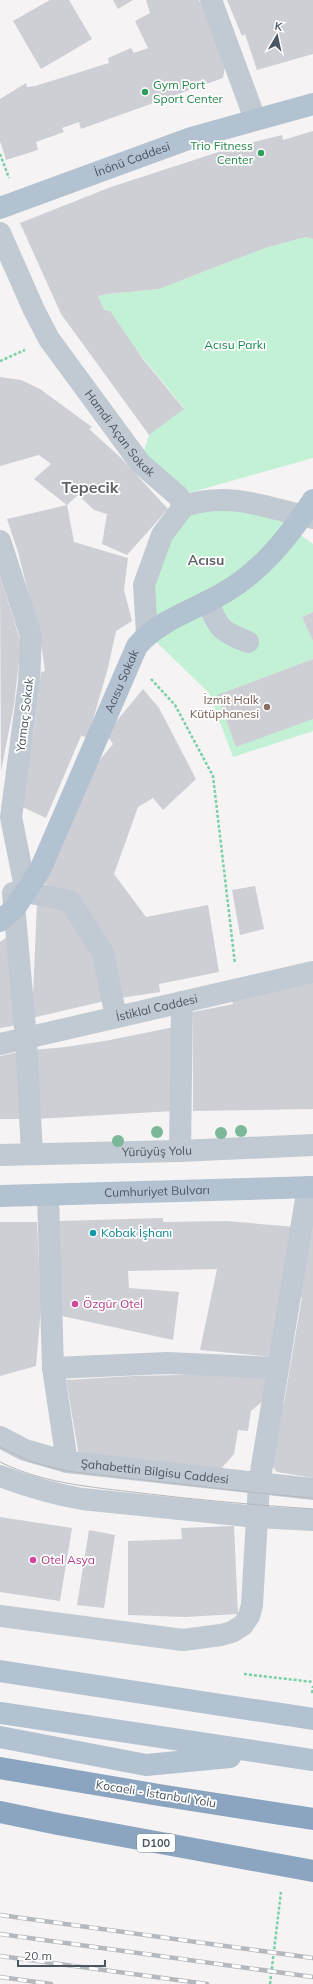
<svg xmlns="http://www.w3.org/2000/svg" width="313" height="1984" font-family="Mulish,sans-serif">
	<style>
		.green { fill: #c3f1d5 }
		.building { fill: #cdcfd5 }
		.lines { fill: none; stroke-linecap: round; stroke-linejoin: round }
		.path { stroke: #7ad0a6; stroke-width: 2.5; stroke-dasharray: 3 2; stroke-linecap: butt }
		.minor { stroke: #c1cad2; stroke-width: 22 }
		.major { stroke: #b3c2d1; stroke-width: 22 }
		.highway { stroke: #8ba5c1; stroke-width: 22 }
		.tram { stroke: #b5b8bd; stroke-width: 1 }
		.rail-casing { stroke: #b5b8bd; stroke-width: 4.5 }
		.rail { stroke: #fff; stroke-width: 3; stroke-dasharray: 9; stroke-linecap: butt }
		.tree { fill: #7bb799 }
		.leisure-dot { fill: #2e9e5b; stroke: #fff; stroke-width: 1.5 }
		.education-dot { fill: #8d6e63; stroke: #fff; stroke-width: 1.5 }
		.culture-dot { fill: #0f9aa8; stroke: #fff; stroke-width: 1.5 }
		.hotel-dot { fill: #d1479c; stroke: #fff; stroke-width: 1.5 }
		.labels { text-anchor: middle; stroke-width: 3.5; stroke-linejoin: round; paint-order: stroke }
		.shield { fill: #fff; stroke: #808990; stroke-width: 1 }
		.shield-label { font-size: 11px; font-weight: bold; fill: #4a5661 }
		.leisure-label { font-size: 12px; fill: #27864d; stroke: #fff; text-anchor: start }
		.street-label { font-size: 12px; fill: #4a5661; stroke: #fff }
		.park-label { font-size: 12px; fill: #17864f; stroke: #fff }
		.education-label { font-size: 12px; fill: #785e54; stroke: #fff; text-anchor: end }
		.culture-label { font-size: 12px; fill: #0d838f; stroke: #fff; text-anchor: start }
		.hotel-label { font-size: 12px; fill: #b23c85; stroke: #fff; text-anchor: start }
		.quarter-label { font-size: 14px; font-weight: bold; fill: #5f6368; stroke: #fff }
		.district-label { font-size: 16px; font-weight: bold; fill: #5f6368; stroke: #fff }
	</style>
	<rect width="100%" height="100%" fill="#f5f3f3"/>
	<g class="green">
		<polygon points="306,237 313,239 313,458 178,496 140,463 149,435 184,408 104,310 98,296 108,294 159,289 265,248"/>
		<polygon points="184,506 302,516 292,529 313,544 313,612 302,617 313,641 313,659 218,695 236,746 313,719 313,731 233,757 209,693 147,633 155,549"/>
	</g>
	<g class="building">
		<polygon points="50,0 69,0 92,39 41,69 13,21"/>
		<polygon points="113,0 133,0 118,9"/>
		<polygon points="146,0 199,0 226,61 223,78 81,129 79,122 62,128 64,132 36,142 38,150 6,160 0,141 0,99 26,83 27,87 35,86 109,63 108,58 131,48 134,53 148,48 135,21 150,13"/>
		<polygon points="227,0 313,0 313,54 257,70 245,34 242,36"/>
		<polygon points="313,131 313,239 306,237 265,248 159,289 108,294 98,296 104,310 110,311 143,359 184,409 149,435 61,314 20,223 111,187 234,147 282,135 283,140"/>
		<polygon points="0,377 21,380 40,389 92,427 89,429 121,458 168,509 127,555 102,544 107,514 94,510 78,495 67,505 74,542 128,558 124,590 132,621 116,631 108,668 88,737 81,736 46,818 20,806 34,730 41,672 45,671 41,643 18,552 7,519 67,505 34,479 51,464 39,455 0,466"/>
		<polygon points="0,577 21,643 14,705 1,771"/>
		<polygon points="313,612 313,641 302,617"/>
		<polygon points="313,659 313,719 236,747 217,695"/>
		<polygon points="143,689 159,708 196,779 163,810 153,798 138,807 114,874 146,917 208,905 219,972 159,984 160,992 114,999 81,902 41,882 87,775 113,744 106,734"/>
		<polygon points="255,886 264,929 240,935 232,890"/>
		<polygon points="37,903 68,907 100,957 109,1000 32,1018"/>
		<polygon points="11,934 18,1025 0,1028 0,942"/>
		<polygon points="313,983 313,1109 193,1111 193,1012 233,1004 232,999"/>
		<polygon points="174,1027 173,1111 36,1119 33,1050 66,1047 110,1040"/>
		<polygon points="19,1052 23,1119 0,1119 0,1056"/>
		<polygon points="163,1218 163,1222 227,1221 295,1227 273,1357 200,1350 217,1269 128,1271 129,1288 179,1292 173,1340 62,1316 59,1221"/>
		<polygon points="313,1219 313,1478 277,1472 269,1462 278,1402 284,1403 302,1297 299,1297"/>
		<polygon points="0,1222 37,1222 41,1308 36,1366 0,1376"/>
		<polygon points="227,1374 268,1378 264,1400 251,1411 248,1431 238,1430 234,1454 219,1471 79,1456 66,1380 133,1376"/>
		<polygon points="0,1517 72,1528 60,1601 0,1592"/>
		<polygon points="234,1526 238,1614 185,1617 128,1615 128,1541 182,1539 181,1528"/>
		<polygon points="89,1530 115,1535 104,1608 77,1605"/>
	</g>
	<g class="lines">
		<g class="path">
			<polyline points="0,154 9,178"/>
			<polyline points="0,361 25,350"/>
			<polyline points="151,679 175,705 213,776 235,964"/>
			<polyline points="244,1674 313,1682"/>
			<polyline points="312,1693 313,1686"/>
			<polyline points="270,1984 281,1892"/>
		</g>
		<g class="minor">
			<polyline points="211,0 255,119"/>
			<path id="s1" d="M 0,233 L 34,310 L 49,339 L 140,463 L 178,496 L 184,506 L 162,535 L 144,585 L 147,633"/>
			<path d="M 184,506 C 234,491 265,508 313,518"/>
			<polyline points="0,541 31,636 29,682 11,817 26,892 70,901 103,953 116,1017"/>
			<path d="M 208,601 C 217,628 222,632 248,642"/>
			<polyline points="13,893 26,1039 32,1154"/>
			<path id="s2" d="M 0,1044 L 313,972"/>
			<polyline points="180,1151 182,1002"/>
			<path id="s3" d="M 0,1155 L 180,1151 L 313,1145"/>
			<polyline points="48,1195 53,1368 67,1462"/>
			<polyline points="53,1368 167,1363 278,1368"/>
			<path id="s4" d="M 0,1437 L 25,1450 L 67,1462 L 313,1489"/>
			<path d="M 0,1476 C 27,1486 53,1494 82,1499 L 257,1517 L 313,1520"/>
			<polyline points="0,1616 183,1640 221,1635 232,1632 243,1625 249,1616 252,1605 259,1484 308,1187"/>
		</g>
		<g class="major">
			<path id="s5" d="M 0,208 L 191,138 L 313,104"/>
			<path id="s6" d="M 0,921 L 15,908 L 40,870 L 137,646 C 158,621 191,611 220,595 C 260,573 288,538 313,500"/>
			<path id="s7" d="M 0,1196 L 313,1187"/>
			<polyline points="0,1671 313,1719"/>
			<polyline points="0,1713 313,1760"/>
			<polyline points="0,1737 146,1765 230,1757"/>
		</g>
		<g class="highway">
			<polyline points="0,1768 159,1795 313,1819"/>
			<polyline points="0,1812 58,1824 313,1871"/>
		</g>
		<g class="tram">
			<polyline points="0,1447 29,1461 66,1471 258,1493 313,1498"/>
			<path d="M 0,1462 C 45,1484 92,1487 141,1493 C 198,1500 256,1505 313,1509"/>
		</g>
		<g class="rail-casing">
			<g id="rail">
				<polyline points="0,1915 313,1958"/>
				<polyline points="0,1934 313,1977"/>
				<polyline points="0,1956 207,1984"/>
				<polyline points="0,1977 51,1984"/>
			</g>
		</g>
		<use href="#rail" class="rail"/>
	</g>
	<g class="tree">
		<circle cx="241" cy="1131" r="6"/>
		<circle cx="157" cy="1132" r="6"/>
		<circle cx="221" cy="1133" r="6"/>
		<circle cx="118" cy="1141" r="6"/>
	</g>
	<g class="leisure-dot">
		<circle cx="145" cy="92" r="4"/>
		<circle cx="261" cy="153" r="4"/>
	</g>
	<circle class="education-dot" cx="267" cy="707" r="4"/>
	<circle class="culture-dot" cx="93" cy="1233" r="4"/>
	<g class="hotel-dot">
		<circle cx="75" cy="1304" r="4"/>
		<circle cx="33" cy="1560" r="4"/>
	</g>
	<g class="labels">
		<rect class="shield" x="137" y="1834" width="38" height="18" rx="3"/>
		<g class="shield-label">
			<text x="156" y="1847">D100</text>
		</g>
		<g class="leisure-label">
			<text x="153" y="89">Gym Port<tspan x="153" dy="14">Sport Center</tspan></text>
			<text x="253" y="150" text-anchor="end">Trio Fitness<tspan x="253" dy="14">Center</tspan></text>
		</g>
		<g class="street-label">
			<text dy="4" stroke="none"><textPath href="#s5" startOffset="141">İnönü Caddesi</textPath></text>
			<text dy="4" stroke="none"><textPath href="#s1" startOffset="235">Hamdi Açan Sokak</textPath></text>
			<text dy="4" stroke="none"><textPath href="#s6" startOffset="271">Acısu Sokak</textPath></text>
			<text transform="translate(25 715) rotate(-83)" y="4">Yamaç Sokak</text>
			<text dy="4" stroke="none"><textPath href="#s2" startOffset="161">İstiklal Caddesi</textPath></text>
			<text dy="4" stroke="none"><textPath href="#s3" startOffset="157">Yürüyüş Yolu</textPath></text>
			<text dy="4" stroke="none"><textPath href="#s7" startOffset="157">Cumhuriyet Bulvarı</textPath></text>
			<text dy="4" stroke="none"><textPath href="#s4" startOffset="160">Şahabettin Bilgisu Caddesi</textPath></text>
			<text transform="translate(156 1794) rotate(9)" y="4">Kocaeli - İstanbul Yolu</text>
		</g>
		<g class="park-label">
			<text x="235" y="349">Acısu Parkı</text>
		</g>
		<g class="education-label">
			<text x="259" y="704">İzmit Halk<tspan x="259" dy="14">Kütüphanesi</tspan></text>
		</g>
		<g class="culture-label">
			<text x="101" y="1237">Kobak İşhanı</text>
		</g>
		<g class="hotel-label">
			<text x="83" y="1308">Özgür Otel</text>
			<text x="41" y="1564">Otel Asya</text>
		</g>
		<g class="quarter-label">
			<text x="206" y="565">Acısu</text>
		</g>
		<g class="district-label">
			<text x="90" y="493">Tepecik</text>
		</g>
	</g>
	<g transform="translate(277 36) rotate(9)" stroke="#ffffff" stroke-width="3" paint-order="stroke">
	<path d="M0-3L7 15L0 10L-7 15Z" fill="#4a5661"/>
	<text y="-6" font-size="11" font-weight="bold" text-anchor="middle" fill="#4a5661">K</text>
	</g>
	<path d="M18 1960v6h87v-6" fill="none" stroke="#4a5661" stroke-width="2"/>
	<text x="24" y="1960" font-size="12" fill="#4a5661" stroke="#ffffff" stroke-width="3" paint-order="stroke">20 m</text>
</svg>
